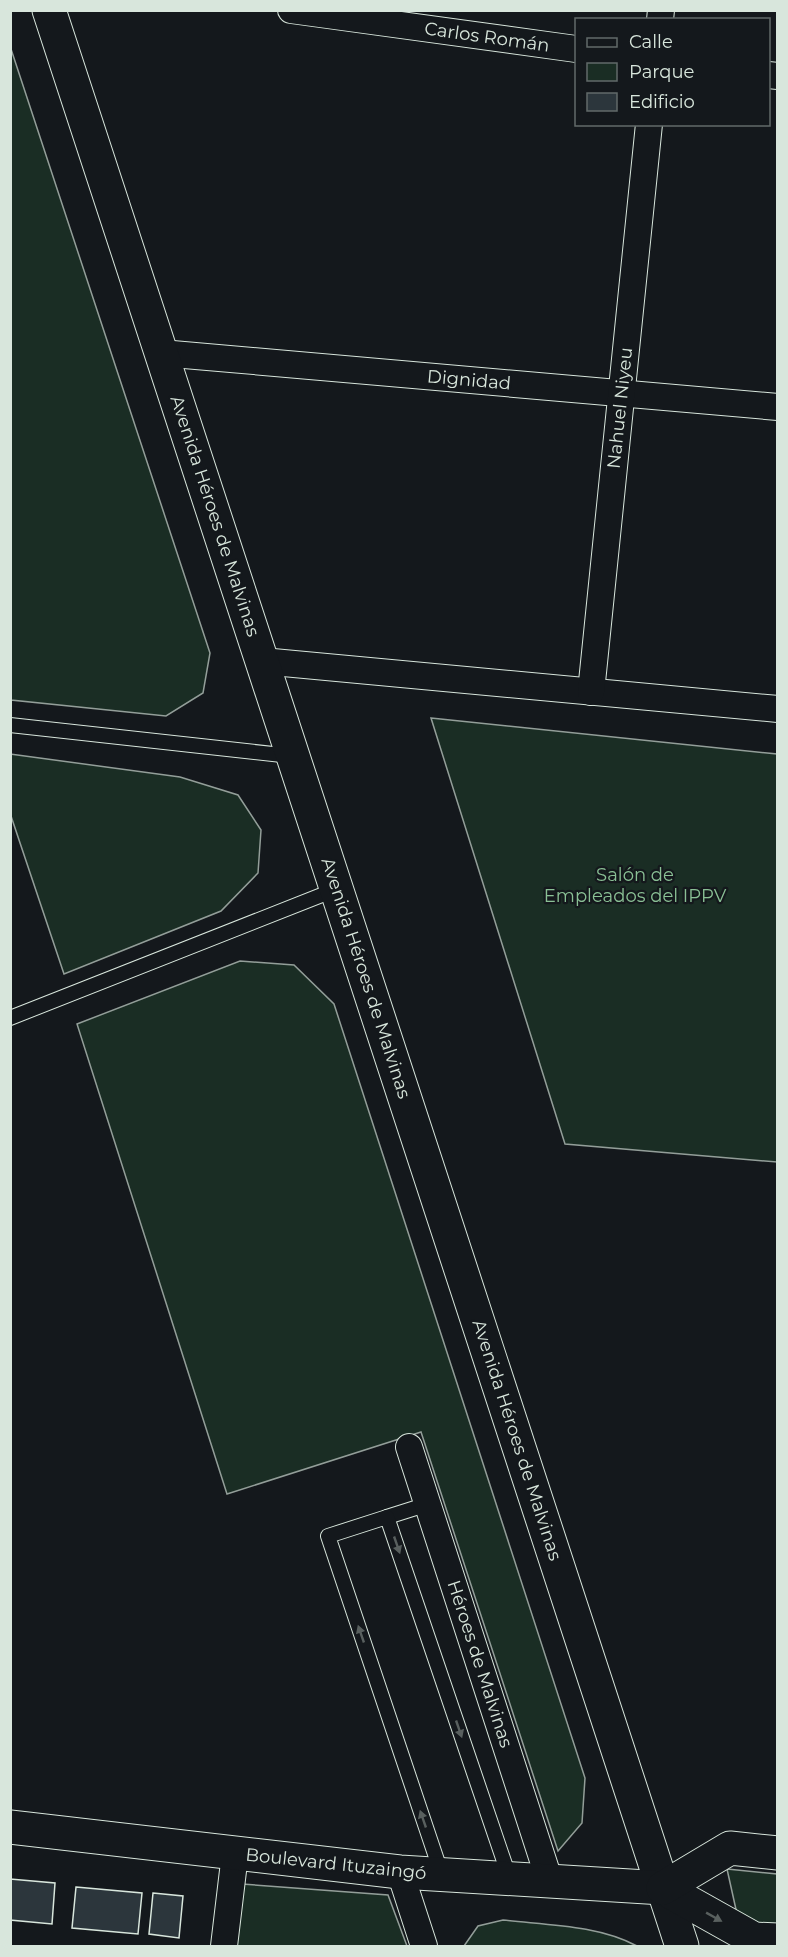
<svg xmlns="http://www.w3.org/2000/svg" width="788" height="1957" font-family="Montserrat,sans-serif">
	<style>
		.green { fill: #1a2d24; stroke: #939e99; stroke-width: 1.5 }
		.building { fill: #2c363c; stroke: #d8e6dc; stroke-width: 1.5 }
		.lines { fill: none; stroke-linecap: round; stroke-linejoin: round }
		.lane-casing { stroke: #d8e6dc; stroke-width: 16 }
		.street-casing { stroke: #d8e6dc; stroke-width: 28 }
		.secondary-casing { stroke: #d8e6dc; stroke-width: 35 }
		.lane { stroke: #14181c; stroke-width: 14 }
		.street { stroke: #14181c; stroke-width: 26 }
		.secondary { stroke: #14181c; stroke-width: 33 }
		.oneway { fill: #59605f }
		.labels { text-anchor: middle; stroke-width: 4.5; stroke-linejoin: round; paint-order: stroke }
		.street-label { font-size: 18px; fill: #d8e6dc; stroke: #14181c }
		.park-label { font-size: 18px; fill: #8ac095; stroke: #14181c }
	</style>
	<rect width="100%" height="100%" fill="#14181c"/>
	<g class="green">
		<polygon points="11,49 210,653 203,693 166,716 11,700"/>
		<polygon points="431,718 777,754 777,1162 565,1144"/>
		<polygon points="10,754 180,777 238,795 261,830 258,873 221,911 64,974 11,816"/>
		<polygon points="240,961 294,965 334,1004 585,1778 582,1823 558,1851 421,1432 227,1494 77,1024"/>
		<polygon points="727,1869 777,1874 777,1927 739,1923"/>
		<polygon points="242,1884 388,1895 407,1946 236,1946"/>
		<path d="M 503,1920 C 547,1925 598,1925 637,1946 L 464,1946 L 478,1926 Z"/>
	</g>
	<g class="building">
		<polygon points="10,1879 55,1883 52,1924 10,1920"/>
		<polygon points="76,1887 142,1893 138,1934 72,1928"/>
		<polygon points="153,1893 183,1896 179,1938 149,1934"/>
	</g>
	<g class="lines">
		<g class="lane-casing">
			<g id="lane">
				<polyline points="10,725 291,756"/>
				<polyline points="10,1018 337,889"/>
				<polyline points="387,1517 428,1504"/>
				<polyline points="442,1875 328,1536 387,1517 510,1879"/>
			</g>
		</g>
		<g class="street-casing">
			<g id="street">
				<polyline points="291,10 576,49"/>
				<polyline points="660,20 661,10"/>
				<polyline points="768,75 778,76"/>
				<polyline points="161,353 778,407"/>
				<polyline points="262,661 778,709"/>
				<polyline points="591,692 649,124"/>
				<polyline points="409,1447 550,1882"/>
				<polyline points="400,1872 424,1946"/>
				<polyline points="224,1946 235,1854"/>
			</g>
		</g>
		<g class="secondary-casing">
			<g id="secondary">
				<polyline points="49,10 682,1946"/>
				<polyline points="10,1827 400,1872 663,1888 754,1939 778,1940"/>
				<polyline points="663,1888 730,1848 778,1853"/>
			</g>
		</g>
		<use href="#lane" class="lane"/>
		<use href="#street" class="street"/>
		<use href="#secondary" class="secondary"/>
	</g>
	<defs><path id="oneway-solid" d="M-6-.8H1V-3.2L6.5 0L1 3.2V.8H-6Z" transform="scale(1.5)"/></defs>
	<g class="oneway">
		<use href="#oneway-solid" transform="translate(397 1545) rotate(71)"/>
		<use href="#oneway-solid" transform="translate(361 1634) rotate(-109)"/>
		<use href="#oneway-solid" transform="translate(459 1729) rotate(71)"/>
		<use href="#oneway-solid" transform="translate(423 1819) rotate(-109)"/>
		<use href="#oneway-solid" transform="translate(714 1917) rotate(29)"/>
	</g>
	<g class="labels">
		<g class="street-label">
			<text transform="translate(487 37) rotate(8)" y="6">Carlos Román</text>
			<text transform="translate(469 380) rotate(5)" y="6">Dignidad</text>
			<text transform="translate(620 408) rotate(-84)" y="6">Nahuel Niyeu</text>
			<text transform="translate(215 516) rotate(72)" y="6">Avenida Héroes de Malvinas</text>
			<text transform="translate(366 978) rotate(72)" y="6">Avenida Héroes de Malvinas</text>
			<text transform="translate(517 1440) rotate(72)" y="6">Avenida Héroes de Malvinas</text>
			<text transform="translate(480 1664) rotate(72)" y="6">Héroes de Malvinas</text>
			<text transform="translate(336 1864) rotate(6)" y="6">Boulevard Ituzaingó</text>
		</g>
		<g class="park-label">
			<text x="635" y="881">Salón de<tspan x="635" dy="21">Empleados del IPPV</tspan></text>
		</g>
	</g>
	<rect width="788" height="1957" fill="none" stroke="#d8e6dc" stroke-width="24"/>
	<rect x="575" y="18" width="195" height="108" fill="#14181c" stroke="#626a69" stroke-width="1.5"/>
	<rect x="587" y="38" width="30" height="9" fill="#14181c" stroke="#626a69" stroke-width="1.5"/>
	<text x="629" y="48" font-size="18" fill="#d8e6dc">Calle</text>
	<rect x="587" y="63" width="30" height="18" fill="#1a2d24" stroke="#626a69" stroke-width="1.5"/>
	<text x="629" y="78" font-size="18" fill="#d8e6dc">Parque</text>
	<rect x="587" y="93" width="30" height="18" fill="#2c363c" stroke="#626a69" stroke-width="1.5"/>
	<text x="629" y="108" font-size="18" fill="#d8e6dc">Edificio</text>
</svg>
